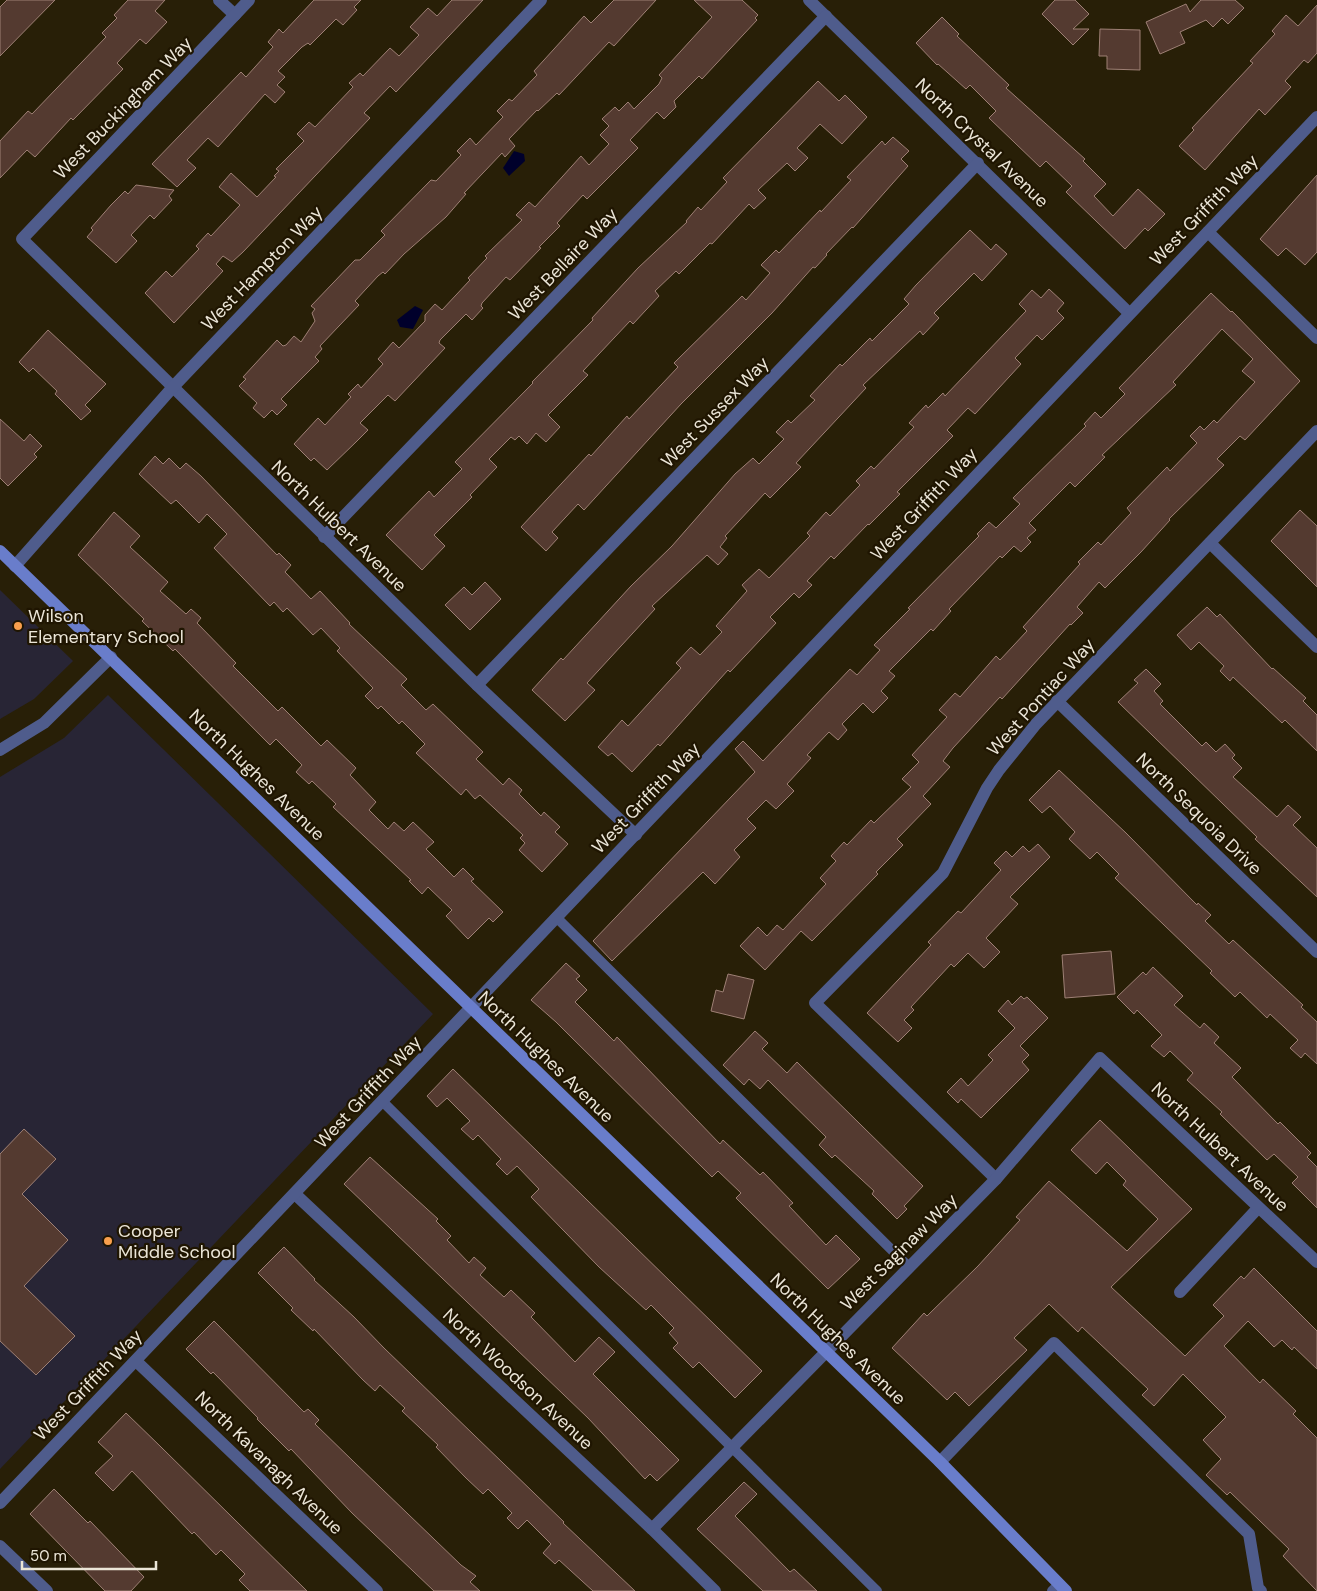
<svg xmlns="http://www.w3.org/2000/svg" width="1317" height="1591" font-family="'DM Sans',sans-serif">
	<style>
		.education { fill: #282535 }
		.water { fill: #00002b }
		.building { fill: #543a30; stroke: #9e8075 }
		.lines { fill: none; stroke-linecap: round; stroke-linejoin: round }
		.lane { stroke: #4f5c8c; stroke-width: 10 }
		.street { stroke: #4f5c8c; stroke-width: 12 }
		.secondary { stroke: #697dcb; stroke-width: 12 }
		.poi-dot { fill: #f99f4d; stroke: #1f1501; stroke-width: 2 }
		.labels { text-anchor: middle; stroke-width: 4.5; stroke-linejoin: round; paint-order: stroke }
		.street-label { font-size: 18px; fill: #ebe5d7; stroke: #1f1501 }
		.poi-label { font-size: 18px; fill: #ebe5d7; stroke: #1f1501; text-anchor: start }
	</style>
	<rect width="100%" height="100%" fill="#281f07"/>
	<g class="education">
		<polygon points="0,590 73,661 34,699 0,719"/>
		<polygon points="108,695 433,1014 0,1469 0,777 64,738"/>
	</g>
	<g class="water">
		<polygon points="514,151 524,154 525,161 509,176 503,168"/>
		<polygon points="415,306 423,310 413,329 400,327 397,320"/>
	</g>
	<g class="building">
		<polygon points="7,0 55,0 0,56 0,7"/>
		<polygon points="128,0 165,0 155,11 167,22 146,44 140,39 117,63 123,69 73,120 71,118 35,157 27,150 0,178 0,141 28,111 32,114 106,37 102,33 117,18 114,15"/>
		<polygon points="314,0 361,0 354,7 357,10 343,25 336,19 310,45 308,43 302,47 278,71 285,77 277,85 285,92 275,103 265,94 218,147 208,138 187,160 196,168 177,187 152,164 241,72 246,77 273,47 268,42 279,29 283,33"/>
		<polygon points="452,0 483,0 396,92 390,86 364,113 370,118 243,252 232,262 223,256 216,264 223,271 174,323 145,293 166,271 172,277 199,249 196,246 208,233 211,236 240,205 219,187 231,173 257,197 276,177 274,176 279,171 276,169 304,141 297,134 309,122 315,127 353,87 349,83 360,73 363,76 390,48 399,56 419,35 410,27 428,8 437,16"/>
		<polygon points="614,0 656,0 614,46 609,42 559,95 557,93 538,111 537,110 509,139 515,146 505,157 502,153 464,193 466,194 446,217 404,254 385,274 383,272 378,276 355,301 359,305 320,346 322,349 315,357 319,361 281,399 287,405 277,415 272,410 264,418 253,408 257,403 239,386 246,379 243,377 277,340 283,346 286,345 294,336 301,342 315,321 312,313 315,309 311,306 355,260 360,260 385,235 381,231 431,180 436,181 461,155 457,151 470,138 476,145 503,117 497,111 509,99 512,101 537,75 534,71 584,16 591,23"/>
		<polygon points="694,0 742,0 758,15 755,18 757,20 702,79 699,76 674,101 676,107 664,119 657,112 630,140 638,148 587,199 583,195 557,223 560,226 539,247 541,248 510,280 506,277 482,303 481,306 483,308 472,320 466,314 440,340 439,343 445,348 395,401 388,395 360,423 368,430 356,442 327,470 314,458 311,461 294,444 318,418 325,425 351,397 348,394 358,384 361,388 383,364 378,359 393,342 399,348 425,321 425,315 435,304 442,310 470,280 468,278 487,258 485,256 522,220 516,215 529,202 535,207 581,156 589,165 609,144 600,135 609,126 602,119 615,107 619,111 628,102 634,109 659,84 662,78 659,75 712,17"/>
		<polygon points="1055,0 1075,0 1089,14 1073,29 1089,29 1073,45 1042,14"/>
		<polygon points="1201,0 1235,0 1244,8 1228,24 1222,18 1213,27 1206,20 1180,32 1185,43 1160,54 1146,22 1186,4 1190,12"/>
		<polygon points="1317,5 1317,53 1308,63 1304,60 1285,81 1291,87 1265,115 1259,109 1205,170 1179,146 1194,130 1192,128 1253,63 1250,61 1275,34 1272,31 1286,15 1298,26"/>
		<polygon points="942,17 959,34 957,36 1009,85 1006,88 1085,159 1083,161 1106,184 1094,196 1113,216 1138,189 1165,214 1148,231 1145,228 1125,249 1066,192 1072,186 1046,161 1040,167 989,118 996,111 970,85 966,89 938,64 937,65 916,43"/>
		<polygon points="1100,29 1140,30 1140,70 1107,69 1107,56 1099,56"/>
		<polygon points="818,81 839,101 845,95 867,117 842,144 820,124 797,148 808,158 795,171 787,163 758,190 766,198 754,209 749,204 712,244 710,243 679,274 676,271 655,291 659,296 633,324 630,321 583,371 588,375 548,415 560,427 546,442 536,433 527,444 519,436 515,440 511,437 489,459 497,467 470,495 472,497 434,535 445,546 422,570 386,535 429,491 434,497 462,469 455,462 533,383 532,382 593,320 592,318 638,268 687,222 686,221 698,207 701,210 727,182 723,178"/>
		<polygon points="893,137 909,151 901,159 908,166 853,228 852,227 826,254 827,255 815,268 813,267 772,313 681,404 584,510 578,504 552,532 558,538 546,551 521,527 589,454 591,456 627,416 629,419 678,367 674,363 742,296 746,300 770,273 761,265 776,250 779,253 820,210 821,212 851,180 847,177 882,141 885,145"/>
		<polygon points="1317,175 1317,252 1305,265 1286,248 1278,256 1260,239"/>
		<polygon points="136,185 174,190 169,196 172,200 154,219 150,215 131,235 137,241 116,263 87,237 93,230 91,228 111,205 125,191 128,194"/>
		<polygon points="970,230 991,250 996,244 1007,254 982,281 974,273 934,313 939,318 923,335 920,331 863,385 866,388 796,463 801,467 770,498 765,493 725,536 727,538 720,547 728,554 718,565 707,555 652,606 655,609 587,683 595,690 565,721 532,690 561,658 563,660 631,586 672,546 735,474 753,458 759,464 784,439 776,432 788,420 791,423 815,400 810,396 840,364 842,366 870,338 872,341 909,304 904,299 916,285"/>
		<polygon points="1049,289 1064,303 1057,311 1064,318 1042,340 1037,335 1015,358 1021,364 975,414 968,408 947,430 953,436 897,492 900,494 869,525 868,524 834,559 831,556 807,581 812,585 799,598 794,593 770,617 776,623 730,672 728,670 660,746 658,744 632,772 612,753 608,756 598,747 622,720 628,726 681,668 676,663 691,647 700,655 722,632 716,626 747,591 742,585 759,569 769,578 810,536 807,533 826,512 830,516 860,485 856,481 871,466 874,469 914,427 909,423 926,405 928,408 943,393 945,396 1026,311 1019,304 1032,290 1041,298"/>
		<polygon points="1211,293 1231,312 1232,311 1300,381 1245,440 1240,436 1217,459 1224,465 1169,519 1170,520 1141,552 1105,588 1099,582 1077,607 1083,613 1071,625 1070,624 1002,699 1000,697 953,748 943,761 950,767 923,796 931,804 897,839 903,845 876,872 878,874 812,941 801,931 765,970 740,946 758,927 767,936 777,925 783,930 826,884 820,878 836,861 831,856 844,842 847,845 871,820 874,823 911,787 902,779 919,762 912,755 947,717 939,710 955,693 960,697 996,656 1000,660 1027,631 1023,627 1080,564 1078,562 1098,542 1101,545 1131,513 1127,508 1167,467 1170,471 1197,443 1190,436 1200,426 1204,430 1214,420 1217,423 1255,382 1242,371 1253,359 1222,329 1173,382 1176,385 1102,455 1105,457 1075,487 1070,482 1029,523 1036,530 1027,538 1031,542 1021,552 1014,546 1002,558 1000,556 949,609 951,611 933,631 931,629 889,671 895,676 881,691 888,698 873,713 863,703 842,724 847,730 838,740 829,732 807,755 811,758 787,784 794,791 776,809 766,800 747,819 756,828 734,850 740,857 715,884 703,872 612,961 593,941 755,772 735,749 743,741 763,761 850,669 857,675 880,650 874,645 910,609 908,608 979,536 977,534 989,522 996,528 1020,504 1013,498 1086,426 1084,424 1095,412 1101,418 1125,394 1119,388"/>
		<polygon points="48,330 106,384 85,405 91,411 81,420 55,394 57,391 33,368 29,372 19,362"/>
		<polygon points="0,419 24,441 30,434 42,446 34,454 37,457 8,486 0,478"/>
		<polygon points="155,456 163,464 169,458 180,469 186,463 201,476 277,555 279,553 291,565 285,572 311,599 320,591 350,623 349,624 407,679 401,685 426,710 433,704 483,752 476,759 503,785 509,778 522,790 519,794 541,816 544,812 560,827 555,832 568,844 542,872 519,850 525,843 520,838 523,835 480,795 475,799 466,789 461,795 416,753 425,744 402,721 399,724 381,706 378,709 365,696 373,688 337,651 340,648 321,628 313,635 287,608 283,612 274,602 270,606 214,548 227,534 207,514 199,523 176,500 171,504 139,474"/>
		<polygon points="1300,510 1317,526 1317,587 1271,541"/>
		<polygon points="114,512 140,536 130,547 168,582 160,591 186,614 191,609 201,618 197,623 236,663 233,666 278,711 282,707 321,746 327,740 356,768 350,775 376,802 369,810 388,829 394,822 404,831 413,822 434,842 426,849 454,877 463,868 474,879 471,881 503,912 493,922 489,918 468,939 446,916 452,910 428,887 422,894 409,881 411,880 333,807 336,804 312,781 309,784 296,772 302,765 276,739 270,745 175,649 173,651 142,621 144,619 78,555"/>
		<polygon points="485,582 501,599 470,630 445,605 464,587 472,595"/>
		<polygon points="1207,607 1217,617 1220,614 1272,669 1273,668 1306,698 1303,701 1317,715 1317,751 1285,720 1282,723 1233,677 1230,681 1220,671 1224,666 1199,642 1191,650 1177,635"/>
		<polygon points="1146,669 1161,684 1154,691 1163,701 1160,704 1202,746 1206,742 1216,752 1225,744 1235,755 1232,758 1242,768 1233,777 1277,817 1288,805 1301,817 1293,825 1317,848 1317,897 1255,839 1257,837 1118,702 1138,683 1134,680"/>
		<polygon points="1059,770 1126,833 1197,905 1198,903 1211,915 1205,921 1229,944 1233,940 1303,1005 1301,1007 1317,1022 1317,1064 1305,1053 1301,1058 1290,1048 1298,1040 1270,1014 1267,1018 1240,992 1235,997 1210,973 1212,971 1115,878 1119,874 1097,852 1090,859 1069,839 1075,832 1050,806 1042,813 1029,800"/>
		<polygon points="1038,844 1050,857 1010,897 1018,904 986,938 1000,952 984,968 968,953 954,967 951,964 911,1007 914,1010 904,1020 912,1028 898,1042 867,1013 931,945 928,942 958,911 961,913 1001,870 994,863 1006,851 1012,857 1023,846 1029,852"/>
		<polygon points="1111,951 1115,994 1065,998 1062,955"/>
		<polygon points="566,963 580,976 576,979 587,990 575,1002 614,1041 617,1037 720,1144 723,1140 760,1175 763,1172 793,1203 789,1206 826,1245 836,1235 860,1259 828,1289 736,1198 741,1193 718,1171 712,1177 556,1022 531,1000"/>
		<polygon points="1153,967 1183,996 1174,1005 1200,1028 1204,1023 1219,1037 1214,1043 1241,1068 1232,1077 1278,1124 1280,1122 1311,1153 1307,1157 1317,1167 1317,1208 1292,1183 1298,1177 1274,1154 1267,1160 1220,1114 1222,1112 1187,1080 1193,1073 1170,1051 1164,1057 1151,1046 1162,1035 1137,1010 1134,1014 1117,997 1143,972 1146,975"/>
		<polygon points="728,974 754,980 744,1019 711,1011 716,990 723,992"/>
		<polygon points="1021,996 1024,999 1027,997 1048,1018 1020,1046 1029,1055 1022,1062 1029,1070 981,1118 961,1099 958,1103 947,1092 961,1078 968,1086 993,1060 988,1055 1015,1028 998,1011 1008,1000 1012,1005"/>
		<polygon points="755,1031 768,1043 762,1049 787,1073 797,1062 923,1186 904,1206 907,1209 897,1219 872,1194 874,1191 835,1155 832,1158 819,1145 826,1137 768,1080 760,1089 749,1079 744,1085 723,1065"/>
		<polygon points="453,1069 762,1371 735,1398 699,1362 693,1368 673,1348 678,1343 669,1333 674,1328 651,1305 646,1310 599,1267 531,1197 539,1189 517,1166 507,1175 496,1164 501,1159 478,1135 473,1140 461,1129 470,1121 447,1098 437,1107 427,1096"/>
		<polygon points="1100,1120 1192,1209 1111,1287 1185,1356 1224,1316 1213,1305 1241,1276 1244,1279 1254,1268 1317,1331 1317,1369 1294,1347 1292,1350 1282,1340 1274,1347 1248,1321 1224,1346 1260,1383 1263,1379 1296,1411 1293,1414 1317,1438 1317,1591 1283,1556 1289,1549 1230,1492 1227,1495 1206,1475 1221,1459 1203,1440 1226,1417 1183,1374 1154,1406 1142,1395 1148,1389 1082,1327 1078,1332 1049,1304 1014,1338 1027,1350 969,1406 955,1392 947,1400 892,1348 924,1313 927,1316 978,1266 1020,1220 1016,1217 1049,1181 1127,1251 1158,1219 1123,1185 1126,1181 1107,1162 1096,1174 1071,1150"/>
		<polygon points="24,1129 56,1159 22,1194 68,1240 24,1286 75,1336 36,1375 0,1341 0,1154"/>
		<polygon points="370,1157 438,1219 436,1221 451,1236 447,1240 469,1263 474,1257 486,1268 480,1275 504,1297 511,1290 535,1313 531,1317 575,1362 599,1337 615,1352 593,1374 679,1460 657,1481 650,1474 645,1479 588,1418 344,1184"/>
		<polygon points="284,1247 315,1279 314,1280 354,1317 384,1348 564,1522 563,1523 635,1591 593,1591 559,1560 555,1564 543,1553 551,1544 527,1520 518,1529 507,1518 512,1513 488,1489 483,1494 466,1478 436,1447 438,1445 402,1411 405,1408 380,1385 375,1391 363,1380 314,1329 313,1331 291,1310 293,1308 258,1273"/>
		<polygon points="214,1321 304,1412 308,1409 319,1420 315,1424 354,1462 461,1565 476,1576 470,1582 480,1591 434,1591 352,1513 291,1449 289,1451 257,1419 258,1418 213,1372 211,1374 186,1349"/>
		<polygon points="126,1413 161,1447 307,1591 250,1591 239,1580 245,1574 221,1550 216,1555 194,1532 192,1534 132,1471 113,1491 95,1473 113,1456 98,1442"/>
		<polygon points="744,1482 757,1494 735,1516 790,1572 794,1569 817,1591 763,1591 697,1529"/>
		<polygon points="54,1489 88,1523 90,1521 144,1577 131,1591 105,1591 30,1514"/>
	</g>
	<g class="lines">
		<g class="lane">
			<polyline points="556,917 909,1267"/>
			<polyline points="383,1102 877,1591"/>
			<polyline points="1052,1591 1059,1584"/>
		</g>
		<g class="street">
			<polyline points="219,0 235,15"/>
			<polyline points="249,0 22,239 477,685 636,835"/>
			<polyline points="809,0 1129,313"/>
			<polyline points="1208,232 1317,338"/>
			<polyline points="324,537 826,16"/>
			<polyline points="1210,543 1317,647"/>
			<polyline points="15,566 173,387 541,0"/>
			<polyline points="477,685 978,163"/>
			<polyline points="1057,701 1317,952"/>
			<polyline points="0,750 44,723 111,657"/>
			<polyline points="996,1179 815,1003 943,873 987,788 999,770 1036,724 1317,431"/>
			<polyline points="295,1194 652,1529 715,1591"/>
			<polyline points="1180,1292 1258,1208"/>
			<polyline points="136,1361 377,1591"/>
			<polyline points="940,1462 1054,1343 1249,1534 1258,1588 1261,1591"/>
			<polyline points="0,1503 1317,117"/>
			<polyline points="652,1529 996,1179 1100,1058 1317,1262"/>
			<polyline points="0,1546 47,1591"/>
		</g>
		<polyline class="secondary" points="0,551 940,1462 1066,1591"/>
	</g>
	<g class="poi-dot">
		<circle cx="18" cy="626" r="5"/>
		<circle cx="108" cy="1241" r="5"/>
	</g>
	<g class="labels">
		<g class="street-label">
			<text transform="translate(123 108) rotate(-46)" y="6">West Buckingham Way</text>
			<text transform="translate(982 143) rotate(44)" y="6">North Crystal Avenue</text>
			<text transform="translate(1204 210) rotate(-46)" y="6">West Griffith Way</text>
			<text transform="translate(563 264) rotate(-46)" y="6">West Bellaire Way</text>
			<text transform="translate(262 268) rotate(-46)" y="6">West Hampton Way</text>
			<text transform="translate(715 412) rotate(-46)" y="6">West Sussex Way</text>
			<text transform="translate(924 504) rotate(-47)" y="6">West Griffith Way</text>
			<text transform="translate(339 526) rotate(44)" y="6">North Hulbert Avenue</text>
			<text transform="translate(1041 697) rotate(-48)" y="6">West Pontiac Way</text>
			<text transform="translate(257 775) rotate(44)" y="6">North Hughes Avenue</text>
			<text transform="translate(646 798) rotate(-46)" y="6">West Griffith Way</text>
			<text transform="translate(1199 814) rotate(44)" y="6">North Sequoia Drive</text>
			<text transform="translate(546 1057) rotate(44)" y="6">North Hughes Avenue</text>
			<text transform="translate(368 1092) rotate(-47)" y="6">West Griffith Way</text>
			<text transform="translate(1220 1147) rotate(43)" y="6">North Hulbert Avenue</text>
			<text transform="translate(899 1252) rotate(-45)" y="6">West Saginaw Way</text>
			<text transform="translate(838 1339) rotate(44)" y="6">North Hughes Avenue</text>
			<text transform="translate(518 1379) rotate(43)" y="6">North Woodson Avenue</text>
			<text transform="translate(88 1385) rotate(-46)" y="6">West Griffith Way</text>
			<text transform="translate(269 1463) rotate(44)" y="6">North Kavanagh Avenue</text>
		</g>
		<g class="poi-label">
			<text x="28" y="622">Wilson<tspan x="28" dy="21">Elementary School</tspan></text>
			<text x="118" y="1237">Cooper<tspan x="118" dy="21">Middle School</tspan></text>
		</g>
	</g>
	<path d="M22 1561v8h134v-8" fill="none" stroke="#ebe5d7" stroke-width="2.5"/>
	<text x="30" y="1561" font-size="15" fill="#ebe5d7" stroke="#1f1501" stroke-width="4" paint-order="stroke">50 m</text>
</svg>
